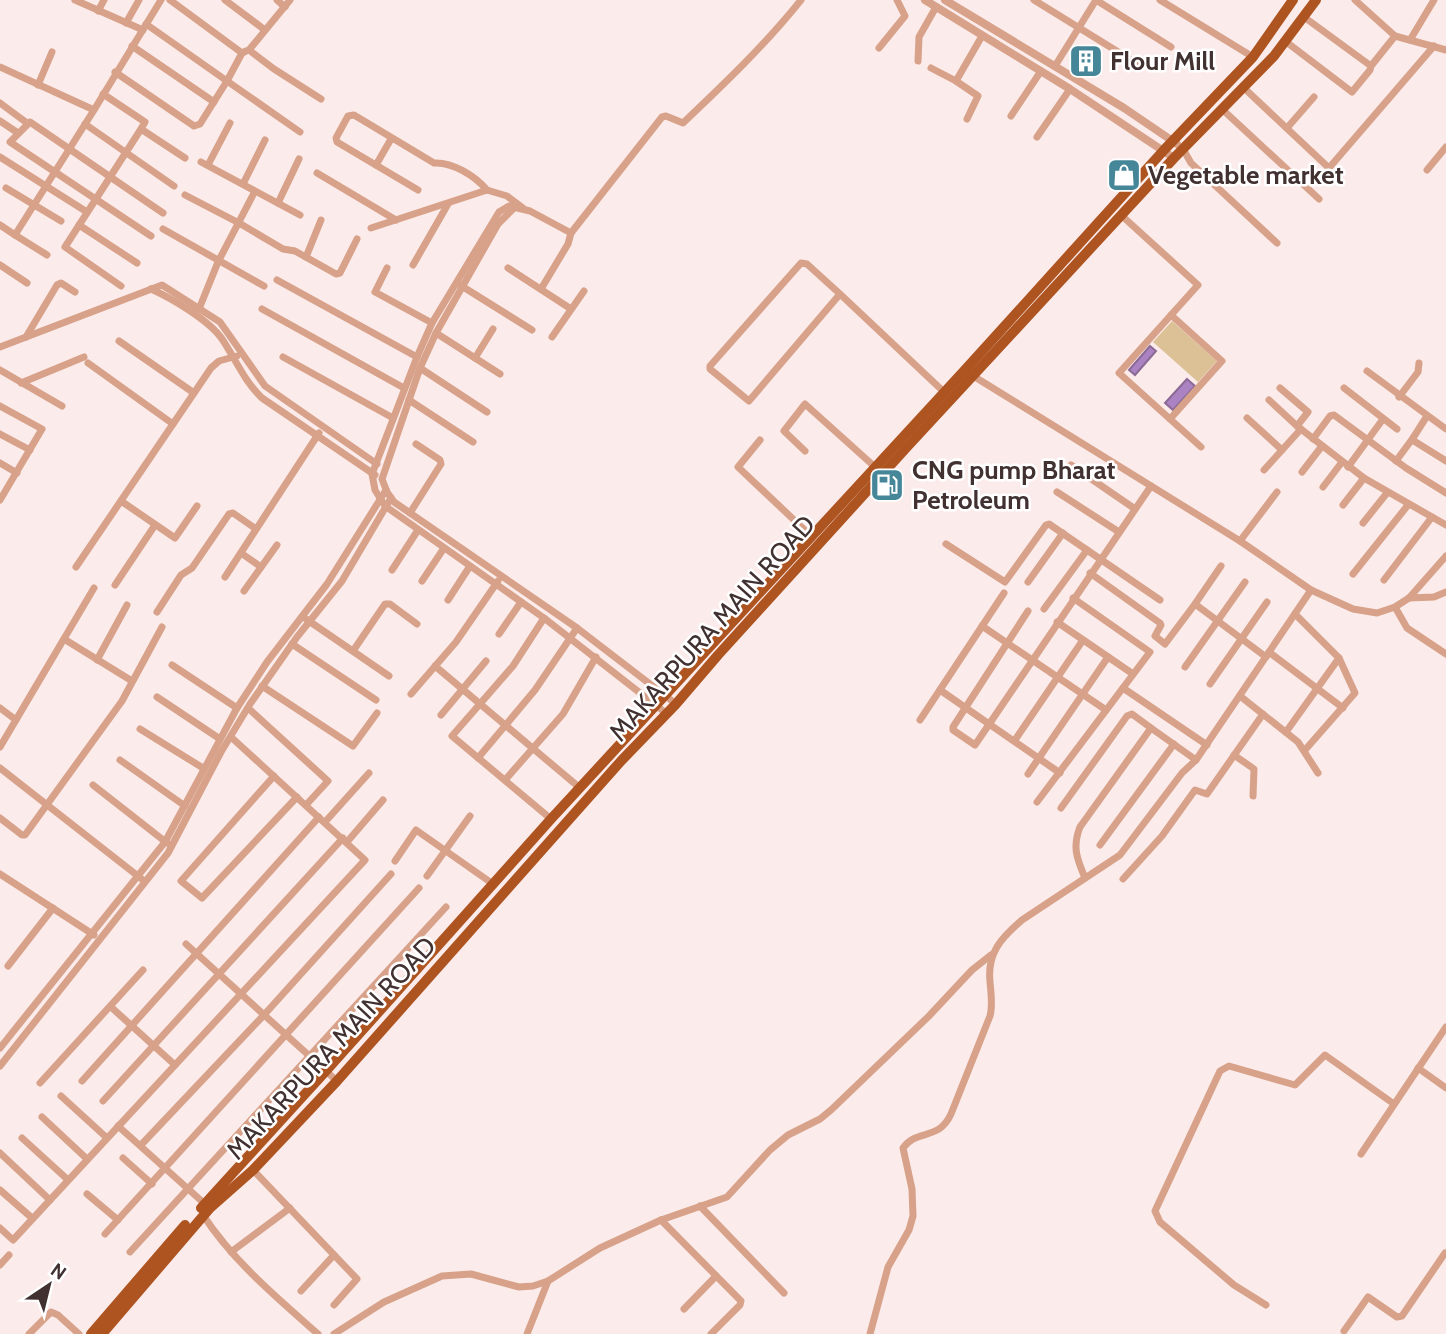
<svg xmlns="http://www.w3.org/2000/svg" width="1446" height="1334" font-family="Cabin,sans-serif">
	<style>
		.green { fill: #ddc196 }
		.water { fill: #ab83c2; stroke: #8b6a96; stroke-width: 2 }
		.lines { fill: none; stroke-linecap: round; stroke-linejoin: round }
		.minor { stroke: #d7a289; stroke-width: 7 }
		.tertiary { stroke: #d7a289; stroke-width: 8 }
		.trunk { stroke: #ae5421; stroke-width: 10 }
		.labels { text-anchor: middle; stroke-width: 5; stroke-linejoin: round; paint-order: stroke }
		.poi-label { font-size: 26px; font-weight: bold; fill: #413131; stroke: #fff; text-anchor: start }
		.street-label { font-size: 26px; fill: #413131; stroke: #fff }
	</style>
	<rect width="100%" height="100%" fill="#fcebeb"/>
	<polygon class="green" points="1172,321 1217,361 1198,382 1153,342"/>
	<g class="water">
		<polygon points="1150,346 1156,351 1135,375 1129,370"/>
		<polygon points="1187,379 1195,386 1173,410 1165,403"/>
	</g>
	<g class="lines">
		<g class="minor">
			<polyline points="75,0 143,30"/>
			<polyline points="170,0 242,53 246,51"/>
			<polyline points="225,0 265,30"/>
			<polyline points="277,0 285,7"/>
			<polyline points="290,0 249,50 274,69 321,99"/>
			<polyline points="1034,0 1141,66"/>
			<polyline points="1096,0 1171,47"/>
			<polyline points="1160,0 1253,57"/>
			<polyline points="1355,0 1395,36 1446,50"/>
			<polyline points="98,11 104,0"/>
			<polyline points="1304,17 1371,66 1395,36"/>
			<polyline points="126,23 139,0"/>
			<polyline points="146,24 227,81 242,53"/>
			<polyline points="1410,40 1434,0"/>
			<polyline points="1285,41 1352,92 1370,70 1371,66"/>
			<polyline points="132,46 214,102"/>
			<polyline points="879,48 905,16 897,0"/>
			<polyline points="918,61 919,37 936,7"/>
			<polyline points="1055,66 1096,0"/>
			<polyline points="0,67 94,110 161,0"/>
			<polyline points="931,68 956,81"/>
			<polyline points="115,72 194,126 200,124 227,81 300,132"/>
			<polyline points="38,85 52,52"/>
			<polyline points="1244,88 1329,168 1434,46"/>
			<polyline points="103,94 145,122 141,129 185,158"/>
			<polyline points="0,103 27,123"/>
			<polyline points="1223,110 1319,199"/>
			<polyline points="1011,116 1041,71"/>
			<polyline points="967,119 978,96 956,81 982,36"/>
			<polyline points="0,121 18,133"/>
			<polyline points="85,124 174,186"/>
			<polyline points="1287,128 1314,97"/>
			<polyline points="1037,137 1070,89"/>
			<polyline points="1183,149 1191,163 1277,243"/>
			<polyline points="0,157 87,212"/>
			<polyline points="201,162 300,215"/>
			<polyline points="208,165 230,123"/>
			<polyline points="376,165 391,139"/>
			<polyline points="1427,170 1446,147"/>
			<polyline points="317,173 396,220"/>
			<polyline points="243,184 265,140"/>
			<polyline points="6,188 61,221"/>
			<path d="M 418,190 L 337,142 L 336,138 L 348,116 L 354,115 L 434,163 C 453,162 475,176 487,190"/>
			<polyline points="185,195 239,223 283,249 295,251 336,274 340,273 357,239"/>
			<polyline points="278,203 299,159"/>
			<polyline points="515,207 498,224 436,333 420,368 382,479 387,492 394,502 577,628 676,704"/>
			<polyline points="1121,215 1198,285 1119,373 1201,447"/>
			<polyline points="0,225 15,235 94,110"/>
			<polyline points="79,225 137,263"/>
			<polyline points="371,228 487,190 507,196 523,208"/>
			<polyline points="163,229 264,286"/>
			<polyline points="15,235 47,255"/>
			<polyline points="151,236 10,142 30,122 163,213"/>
			<polyline points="306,257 321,220"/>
			<polyline points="0,265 27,283"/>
			<polyline points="413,265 448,204"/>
			<polyline points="387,268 375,292 432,323"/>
			<polyline points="508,268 571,309"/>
			<polyline points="277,280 417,357"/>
			<polyline points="460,285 532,330"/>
			<polyline points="121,286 65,247 141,129"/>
			<path d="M 151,289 C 171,298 209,320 222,339 C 235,358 244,381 262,398 L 375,475"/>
			<polyline points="541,289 568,244 571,233"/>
			<polyline points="840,294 807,264 801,263 710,366 710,369 749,401 840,294 944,392"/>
			<polyline points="199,309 218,262 255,191"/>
			<polyline points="262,309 404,388"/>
			<polyline points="436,333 500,374"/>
			<polyline points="26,337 57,285 61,283 75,292"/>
			<polyline points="552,337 584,291"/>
			<polyline points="119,341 194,393"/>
			<polyline points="0,347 162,285 220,322 265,386 377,464"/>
			<polyline points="283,357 393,418"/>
			<polyline points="475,358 493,329"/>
			<polyline points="88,363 173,424"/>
			<polyline points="420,368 487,412"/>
			<polyline points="0,370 62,406"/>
			<polyline points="1367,371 1446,429"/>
			<polyline points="970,374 1240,541 1311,590 1353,609 1377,613 1395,607 1409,598 1446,556"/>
			<polyline points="21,383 84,357"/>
			<polyline points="1280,388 1308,412 1297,426"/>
			<polyline points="1344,388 1397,429"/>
			<polyline points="1399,397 1418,372 1419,363"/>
			<polyline points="409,400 473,442"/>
			<polyline points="1269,400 1297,426 1364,478 1446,525"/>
			<polyline points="0,406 42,429 0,500"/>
			<polyline points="1427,416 1413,438 1414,441 1446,461"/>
			<polyline points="1247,418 1282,450"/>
			<polyline points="1170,419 1222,361 1171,315"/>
			<polyline points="0,434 30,450"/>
			<polyline points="1313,439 1330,416 1334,415 1406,468 1446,493"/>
			<polyline points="760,440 738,467 811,536"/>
			<polyline points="805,451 784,431 805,404 875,467"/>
			<polyline points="1396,461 1413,438"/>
			<polyline points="0,463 17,473"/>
			<polyline points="1071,465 1135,509"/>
			<polyline points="1348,467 1383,419"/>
			<polyline points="1264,470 1301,429"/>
			<polyline points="1302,472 1322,446"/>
			<polyline points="1323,487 1342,462"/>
			<polyline points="1057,492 1119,532"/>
			<polyline points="121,501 175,538 197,506"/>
			<polyline points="1343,505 1364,478"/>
			<polyline points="410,513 441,464 440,460 416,444"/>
			<polyline points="1363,523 1387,493"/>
			<polyline points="1240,541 1277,492"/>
			<polyline points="946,544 1005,582 1046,525 1049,524 1160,600"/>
			<polyline points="241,553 261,567"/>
			<polyline points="1221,566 1195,604 1266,657"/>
			<polyline points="76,567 211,368 219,361 237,356"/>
			<polyline points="392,570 418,530"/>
			<polyline points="1090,573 1160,623 1161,625 1155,636 1165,644 1195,604"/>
			<polyline points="1353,574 1408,505"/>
			<polyline points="225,577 319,433"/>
			<polyline points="1384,580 1432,517"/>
			<polyline points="422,581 444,548"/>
			<polyline points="1028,582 1063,533"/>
			<polyline points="115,585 155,525"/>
			<polyline points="244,591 277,545"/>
			<polyline points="1409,598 1434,597 1446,592"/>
			<polyline points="448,600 470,566"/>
			<polyline points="1395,607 1407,628 1446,654"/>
			<polyline points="1044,609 1087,550"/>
			<polyline points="1028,611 953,727 953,730 975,745 1151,486"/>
			<polyline points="157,612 181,575 192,568 229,514 233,513 256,529"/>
			<polyline points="1295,614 1339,658 1355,693 1305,750"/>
			<polyline points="544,618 513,666 452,736 551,819"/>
			<polyline points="306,619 389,676"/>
			<polyline points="1057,622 1133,674"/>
			<polyline points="982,626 1106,710"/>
			<polyline points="499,634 521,602"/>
			<polyline points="64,639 132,681"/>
			<polyline points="292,644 376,700"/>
			<polyline points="353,651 385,604 390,604 417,624"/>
			<polyline points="1269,652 1343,708"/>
			<polyline points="97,660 127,605"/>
			<polyline points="172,665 237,708"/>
			<polyline points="435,666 580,788"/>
			<polyline points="1185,667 1245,582"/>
			<polyline points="1210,684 1267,602"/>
			<polyline points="262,686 353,746 377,713"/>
			<polyline points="1123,688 1207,745"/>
			<polyline points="940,690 1060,773"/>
			<polyline points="411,694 456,642 498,581"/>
			<polyline points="1240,696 1298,742 1318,773"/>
			<polyline points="157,697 220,739"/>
			<polyline points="0,708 16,720"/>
			<polyline points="248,708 328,781 306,805"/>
			<path d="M 667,714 L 544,618 L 385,506 L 375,490 L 372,474 L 417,357 L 432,323 L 499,212 L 509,206 L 530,211 L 571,233 L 662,117 L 666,116 L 683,123 C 724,84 765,45 801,0"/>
			<polyline points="441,715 486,661"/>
			<polyline points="920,720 1004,593"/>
			<polyline points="140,729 203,768"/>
			<polyline points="1286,732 1339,658"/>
			<polyline points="1015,740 1083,640"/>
			<polyline points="0,747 94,588"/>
			<polyline points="1234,755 1254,769 1253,796"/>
			<polyline points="478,758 535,690 577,628"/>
			<polyline points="120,760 185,806"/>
			<polyline points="0,768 143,880"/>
			<polyline points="1028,774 1108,657"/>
			<polyline points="274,776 181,881 202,898 297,797"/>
			<polyline points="505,780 563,714 596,657"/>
			<polyline points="93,785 167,843"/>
			<polyline points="1037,802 1150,652 1073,598"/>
			<polyline points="1061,808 1127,716 1132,714 1151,728"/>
			<polyline points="0,818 22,835 25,835 122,701 162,627"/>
			<polyline points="325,822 369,773"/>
			<polyline points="347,842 383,800"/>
			<polyline points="1100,845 1174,744"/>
			<polyline points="395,861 416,830 493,884"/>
			<polyline points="0,874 94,935"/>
			<polyline points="427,876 470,816"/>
			<path d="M 1085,878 C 1077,859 1072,847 1080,827 L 1151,728 L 1196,760"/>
			<polyline points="1123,879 1162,836 1195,790 1207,794 1263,714"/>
			<polyline points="186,944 337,1081"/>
			<polyline points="8,966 53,908"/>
			<polyline points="111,1007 175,1065"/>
			<polyline points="0,1048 165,842 237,708 267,662 327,584 386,490"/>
			<polyline points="0,1066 168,853 221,752 250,704 297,637 342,581 391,498"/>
			<polyline points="1418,1068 1446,1088"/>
			<polyline points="82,1081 319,817"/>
			<polyline points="40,1083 143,970"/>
			<polyline points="61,1096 107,1138"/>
			<polyline points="103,1101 343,838"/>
			<polyline points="42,1117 87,1159"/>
			<polyline points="118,1126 206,1205"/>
			<polyline points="22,1138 67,1179"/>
			<polyline points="141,1145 263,1016 391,874"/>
			<polyline points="0,1153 50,1200"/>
			<polyline points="1361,1154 1446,1027"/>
			<polyline points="123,1158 152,1184"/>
			<polyline points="253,1170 357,1279 334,1305"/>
			<polyline points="0,1190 32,1218"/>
			<polyline points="87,1194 118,1220"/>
			<polyline points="700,1206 784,1293"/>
			<path d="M 203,1215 C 233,1261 277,1298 318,1334"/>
			<polyline points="661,1220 741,1301 740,1305 711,1334"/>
			<polyline points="0,1228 13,1240 365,860 231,737"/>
			<polyline points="105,1234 419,888"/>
			<polyline points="130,1252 446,907"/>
			<polyline points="231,1252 290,1208"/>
			<polyline points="0,1265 9,1255"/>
			<polyline points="301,1291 334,1255"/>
			<polyline points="1266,1305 1234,1285 1160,1222 1155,1211 1220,1071 1229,1066 1295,1085 1325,1055 1394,1104"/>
			<polyline points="684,1309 716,1276"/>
			<polyline points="1344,1331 1368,1297 1397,1317 1402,1316 1445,1253"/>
			<polyline points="29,1334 51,1312 58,1315 79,1334"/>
			<polyline points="334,1334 384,1302 442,1276 471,1274 519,1287 533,1286 548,1281 600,1248 661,1220 727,1197 770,1150 788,1135 820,1119 831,1110 929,1016 972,970 991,955"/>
			<polyline points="527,1334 548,1281"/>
			<path d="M 870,1334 L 888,1267 L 909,1230 L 913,1216 L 912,1189 L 903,1148 C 917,1128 938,1142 951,1114 L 990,1016 C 993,1005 991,994 990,982 C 987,953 1001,938 1022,920 L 1120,855 L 1182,773 L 1196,760 L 1311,590"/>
		</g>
		<g class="tertiary">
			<polyline points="925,0 1070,89 1174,158"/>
			<polyline points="945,0 1124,108 1177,144"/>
		</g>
		<g class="trunk">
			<polyline points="201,1208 325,1072 551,819 965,370 1164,150 1253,57 1293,0"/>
			<polyline points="91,1334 185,1225"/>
			<polyline points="102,1334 210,1208 253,1170 337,1081 621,761 676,704 718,655 907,447 1174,158 1274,56 1316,0"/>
		</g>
	</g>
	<defs>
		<g id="building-square" transform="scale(1.75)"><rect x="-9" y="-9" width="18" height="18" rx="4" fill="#458698" stroke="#fff"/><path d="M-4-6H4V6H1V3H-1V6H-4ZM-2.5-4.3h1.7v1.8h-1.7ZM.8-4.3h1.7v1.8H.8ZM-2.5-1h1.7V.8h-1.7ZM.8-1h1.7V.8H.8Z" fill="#fff"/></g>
		<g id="shop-square" transform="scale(1.75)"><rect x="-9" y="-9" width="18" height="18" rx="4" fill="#458698" stroke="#fff"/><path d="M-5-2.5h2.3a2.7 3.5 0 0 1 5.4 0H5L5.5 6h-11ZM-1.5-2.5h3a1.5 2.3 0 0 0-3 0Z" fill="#fff"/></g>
		<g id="fuel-square" transform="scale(1.75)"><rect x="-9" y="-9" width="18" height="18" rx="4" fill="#458698" stroke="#fff"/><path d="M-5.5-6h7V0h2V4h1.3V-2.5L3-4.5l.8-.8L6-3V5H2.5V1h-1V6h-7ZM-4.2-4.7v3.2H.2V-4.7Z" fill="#fff"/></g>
	</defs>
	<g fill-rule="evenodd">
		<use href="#building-square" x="1086" y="61"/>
		<use href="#shop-square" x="1124" y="175"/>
		<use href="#fuel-square" x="887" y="485"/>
	</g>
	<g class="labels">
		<g class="poi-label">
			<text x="1110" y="70">Flour Mill</text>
			<text x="1148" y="184">Vegetable market</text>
			<text x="912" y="479">CNG pump Bharat<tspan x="912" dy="30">Petroleum</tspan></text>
		</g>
		<g class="street-label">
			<text transform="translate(712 628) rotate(-48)" y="9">MAKARPURA MAIN ROAD</text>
			<text transform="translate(331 1048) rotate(-47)" y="9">MAKARPURA MAIN ROAD</text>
		</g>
	</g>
	<g transform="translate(49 1285) rotate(35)" stroke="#ffffff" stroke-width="5" paint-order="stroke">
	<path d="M0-5L12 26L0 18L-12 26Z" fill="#413131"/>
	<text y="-10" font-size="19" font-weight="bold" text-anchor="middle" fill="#413131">N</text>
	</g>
</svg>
